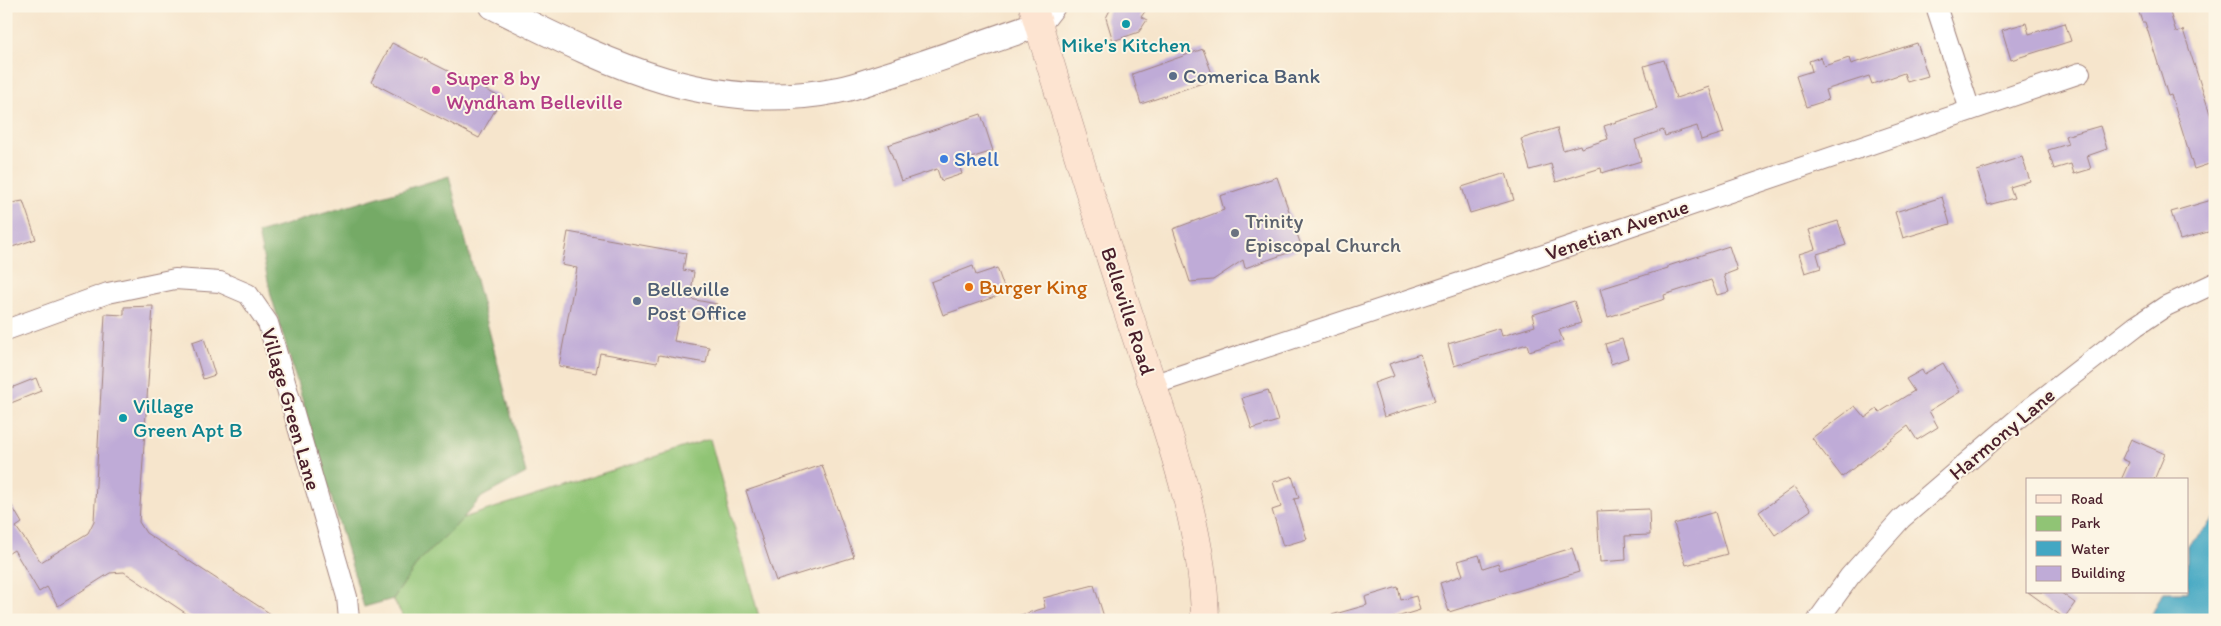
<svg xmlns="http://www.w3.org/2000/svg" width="2221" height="626" font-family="Itim,sans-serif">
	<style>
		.green { fill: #90c475; stroke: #6d7250 }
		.forest { fill: #74aa66; stroke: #5f6448 }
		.water { fill: #43a7c3; stroke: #466377 }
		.building { fill: #bfabd7 }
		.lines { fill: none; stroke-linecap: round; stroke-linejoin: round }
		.minor-casing { stroke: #a0827c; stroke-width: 22 }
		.tertiary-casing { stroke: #a0827c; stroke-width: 28 }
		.secondary-casing { stroke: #a0827c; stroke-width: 29 }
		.minor { stroke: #fff; stroke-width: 20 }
		.tertiary { stroke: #fff; stroke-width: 26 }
		.secondary { stroke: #fde4d1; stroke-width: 28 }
		.culture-dot { fill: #0f9aa8; stroke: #fcf5e5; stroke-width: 2 }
		.service-dot { fill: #5c6f8a; stroke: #fcf5e5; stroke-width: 2 }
		.hotel-dot { fill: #d1479c; stroke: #fcf5e5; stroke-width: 2 }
		.shop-dot { fill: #3f7fe0; stroke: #fcf5e5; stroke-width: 2 }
		.worship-dot { fill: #6b7280; stroke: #fcf5e5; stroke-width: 2 }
		.food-dot { fill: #e8710a; stroke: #fcf5e5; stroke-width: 2 }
		.labels { text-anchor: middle; stroke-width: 4; stroke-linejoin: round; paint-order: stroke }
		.culture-label { font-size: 21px; fill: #0d838f; stroke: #fcf5e5 }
		.service-label { font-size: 21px; fill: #4e5e75; stroke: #fcf5e5; text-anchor: start }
		.hotel-label { font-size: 21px; fill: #b23c85; stroke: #fcf5e5; text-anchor: start }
		.shop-label { font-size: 21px; fill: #366cbe; stroke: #fcf5e5; text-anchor: start }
		.worship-label { font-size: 21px; fill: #5b616d; stroke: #fcf5e5; text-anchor: start }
		.street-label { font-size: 21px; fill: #4a1f2b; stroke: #fcf5e5 }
		.food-label { font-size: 21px; fill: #c56008; stroke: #fcf5e5; text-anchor: start }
	</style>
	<rect width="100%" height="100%" fill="#fcf5e5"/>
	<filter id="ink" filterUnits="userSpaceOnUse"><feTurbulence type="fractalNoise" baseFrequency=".02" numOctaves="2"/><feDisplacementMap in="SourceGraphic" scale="10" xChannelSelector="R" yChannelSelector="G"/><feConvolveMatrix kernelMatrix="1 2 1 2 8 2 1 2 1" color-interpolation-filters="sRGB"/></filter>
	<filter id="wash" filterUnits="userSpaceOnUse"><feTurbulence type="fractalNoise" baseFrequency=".0096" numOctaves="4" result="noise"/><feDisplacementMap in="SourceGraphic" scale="20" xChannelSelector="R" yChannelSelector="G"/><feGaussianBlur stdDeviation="1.12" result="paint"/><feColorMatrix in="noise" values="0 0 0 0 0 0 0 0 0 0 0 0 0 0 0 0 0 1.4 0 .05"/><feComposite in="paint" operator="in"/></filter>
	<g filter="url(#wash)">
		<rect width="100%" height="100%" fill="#f6e5cc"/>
		<polygon class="green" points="710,439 760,620 405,620 393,599 419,561 463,518"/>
		<polygon class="forest" points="449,176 526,473 482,497 454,528 419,561 393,599 364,607 271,295 258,233"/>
		<polygon class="water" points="2215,518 2215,620 2149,620 2163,592 2187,592 2187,546"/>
		<g id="blocks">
			<g class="building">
				<polygon points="1112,6 1149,6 1141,17 1147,20 1139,32 1113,41 1106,18"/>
				<polygon points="2137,6 2168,6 2176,32 2183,30 2215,129 2215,162 2194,169 2171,95 2168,96 2145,22 2142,22"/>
				<polygon points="2026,23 2029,34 2065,23 2071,41 2011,60 2002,30"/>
				<polygon points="392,43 502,98 479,138 371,82"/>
				<polygon points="1917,43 1928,76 1907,82 1904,73 1872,84 1869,76 1825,90 1828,100 1806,107 1796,76 1812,71 1809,61 1821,57 1824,66 1849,58 1851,64"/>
				<polygon points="1203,49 1214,79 1141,104 1132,74"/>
				<polygon points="1664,60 1676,98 1709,87 1724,133 1701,140 1697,126 1665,136 1663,130 1635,140 1641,161 1602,173 1601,168 1556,182 1551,164 1530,170 1521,139 1557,128 1563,150 1580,145 1581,148 1608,139 1604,126 1657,109 1644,66"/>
				<polygon points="981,114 993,151 958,162 962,174 941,181 937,169 901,181 888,145"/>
				<polygon points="2100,126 2107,149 2087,156 2091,169 2074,174 2071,164 2054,169 2048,150 2068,144 2065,136"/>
				<polygon points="2022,157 2030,181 2010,187 2014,198 1988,205 1977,171"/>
				<polygon points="1506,173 1514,200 1470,213 1462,187"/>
				<polygon points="1277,177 1302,248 1245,268 1243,260 1213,280 1190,282 1173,229 1224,210 1220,196"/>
				<polygon points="1942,197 1950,224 1903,238 1895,212"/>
				<polygon points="2215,199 2215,230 2180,240 2171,212"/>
				<polygon points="23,201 36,239 6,249 6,204"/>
				<polygon points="1838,221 1846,245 1817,254 1821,268 1805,273 1799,254 1815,249 1809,230"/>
				<polygon points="568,232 686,253 683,270 694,272 690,299 717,304 715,317 680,311 674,341 709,347 706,363 659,355 657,363 600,353 596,373 559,366 577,268 562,265"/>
				<polygon points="1729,246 1737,270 1724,275 1729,292 1717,295 1711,280 1664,295 1665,299 1608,317 1600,289 1668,268 1668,266"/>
				<polygon points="973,266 976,275 997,268 1006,293 943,315 931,282"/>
				<polygon points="1574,301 1581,323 1559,330 1563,341 1529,351 1527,344 1454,366 1448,344 1500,328 1502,336 1535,326 1532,315"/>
				<polygon points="153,306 139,522 146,533 280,620 196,620 124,572 110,573 58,606 47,587 39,592 14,550 6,555 6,496 22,523 16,527 41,562 88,533 94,521 105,314 124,315 124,307"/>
				<polygon points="204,338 215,375 203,379 192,342"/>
				<polygon points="1622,339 1628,358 1611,364 1605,344"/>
				<polygon points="1420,354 1435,401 1384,417 1374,383 1394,376 1389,364"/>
				<polygon points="1943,363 1960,392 1929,411 1938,427 1917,440 1908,426 1842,477 1812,438 1855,406 1865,418 1877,409 1880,412 1914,391 1906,379 1922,370 1924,374"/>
				<polygon points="36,378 41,391 6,405 6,390"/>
				<polygon points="1268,390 1278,421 1252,429 1242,398"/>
				<polygon points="2131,439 2165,454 2154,480 2121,480 2129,462 2122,459"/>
				<polygon points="822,465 854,557 776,581 746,491"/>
				<polygon points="1292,476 1299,498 1294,499 1307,539 1283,546 1272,510 1281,507 1273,482"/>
				<polygon points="1794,487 1811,510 1775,535 1759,512"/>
				<polygon points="1649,509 1650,535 1625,536 1626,560 1600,562 1597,511"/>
				<polygon points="1715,512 1727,554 1686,565 1674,524"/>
				<polygon points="1572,548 1579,572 1449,612 1440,583 1463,575 1458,561 1479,555 1483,568 1498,563 1500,570"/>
				<polygon points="1094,585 1105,620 1018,620 1017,616 1045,608 1043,598"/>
				<polygon points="1398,587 1401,600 1416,596 1420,610 1387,620 1329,620 1328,616 1367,605 1365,597"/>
				<polygon points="2028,592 2060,592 2075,603 2064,618"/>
			</g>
		</g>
	</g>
	<g filter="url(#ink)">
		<use href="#blocks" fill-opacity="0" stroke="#a0827c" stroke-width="1"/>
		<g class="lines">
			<g class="minor-casing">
				<g id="minor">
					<polyline points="1936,6 1970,110"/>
					<polyline points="6,330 108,293 175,279 220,282 248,294 268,323 347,597 349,620"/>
					<polyline points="1152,385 1565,248 2080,73"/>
					<polyline points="1818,620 1850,576 1901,519 2029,409 2136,326 2166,306 2215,283"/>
				</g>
			</g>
			<g class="tertiary-casing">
				<path id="tertiary" d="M 493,6 C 606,62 708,116 838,90 C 856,87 874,79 892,74 C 941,58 990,41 1038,24 L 1052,6"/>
			</g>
			<g class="secondary-casing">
				<path id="secondary" d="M 1033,6 C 1065,114 1098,221 1133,327 C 1163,418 1204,524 1205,620"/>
			</g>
			<use href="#minor" class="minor"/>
			<use href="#tertiary" class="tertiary"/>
			<use href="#secondary" class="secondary"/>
		</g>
	</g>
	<g class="culture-dot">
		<circle cx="1126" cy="24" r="5"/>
		<circle cx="123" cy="418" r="5"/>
	</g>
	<g class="service-dot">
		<circle cx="1173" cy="76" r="5"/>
		<circle cx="637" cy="301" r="5"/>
	</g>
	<circle class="hotel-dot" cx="436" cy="90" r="5"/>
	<circle class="shop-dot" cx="944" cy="159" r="5"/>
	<circle class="worship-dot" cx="1235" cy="233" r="5"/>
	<circle class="food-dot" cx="969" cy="287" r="5"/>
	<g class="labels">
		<g class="culture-label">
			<text x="1126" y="52">Mike's Kitchen</text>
			<text x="133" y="413" text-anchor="start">Village<tspan x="133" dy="24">Green Apt B</tspan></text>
		</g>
		<g class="service-label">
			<text x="1183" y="83">Comerica Bank</text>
			<text x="647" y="296">Belleville<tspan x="647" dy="24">Post Office</tspan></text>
		</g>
		<g class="hotel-label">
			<text x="446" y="85">Super 8 by<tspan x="446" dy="24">Wyndham Belleville</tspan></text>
		</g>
		<g class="shop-label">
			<text x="954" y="166">Shell</text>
		</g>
		<g class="worship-label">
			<text x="1245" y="228">Trinity<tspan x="1245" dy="24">Episcopal Church</tspan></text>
		</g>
		<g class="street-label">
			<text transform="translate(1617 230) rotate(-19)" y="7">Venetian Avenue</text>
			<text transform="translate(1128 311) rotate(72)" y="7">Belleville Road</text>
			<text transform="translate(291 409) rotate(74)" y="7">Village Green Lane</text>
			<text transform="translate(2002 434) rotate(-40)" y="7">Harmony Lane</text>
		</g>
		<g class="food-label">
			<text x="979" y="294">Burger King</text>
		</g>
	</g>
	<rect width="2221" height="626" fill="none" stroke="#fcf5e5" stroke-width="25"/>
	<rect x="2026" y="478" width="162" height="115" fill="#fcf5e5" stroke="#b59f9b"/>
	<rect x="2036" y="495" width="25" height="8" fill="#fde4d1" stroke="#b59f9b"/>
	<text x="2071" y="504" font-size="15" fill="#4a1f2b">Road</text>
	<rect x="2036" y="516" width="25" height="15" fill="#90c475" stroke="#b59f9b"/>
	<text x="2071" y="528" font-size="15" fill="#4a1f2b">Park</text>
	<rect x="2036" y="541" width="25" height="15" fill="#43a7c3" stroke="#b59f9b"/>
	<text x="2071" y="554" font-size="15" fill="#4a1f2b">Water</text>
	<rect x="2036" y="566" width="25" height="15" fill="#bfabd7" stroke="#b59f9b"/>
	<text x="2071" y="578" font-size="15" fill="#4a1f2b">Building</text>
</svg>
